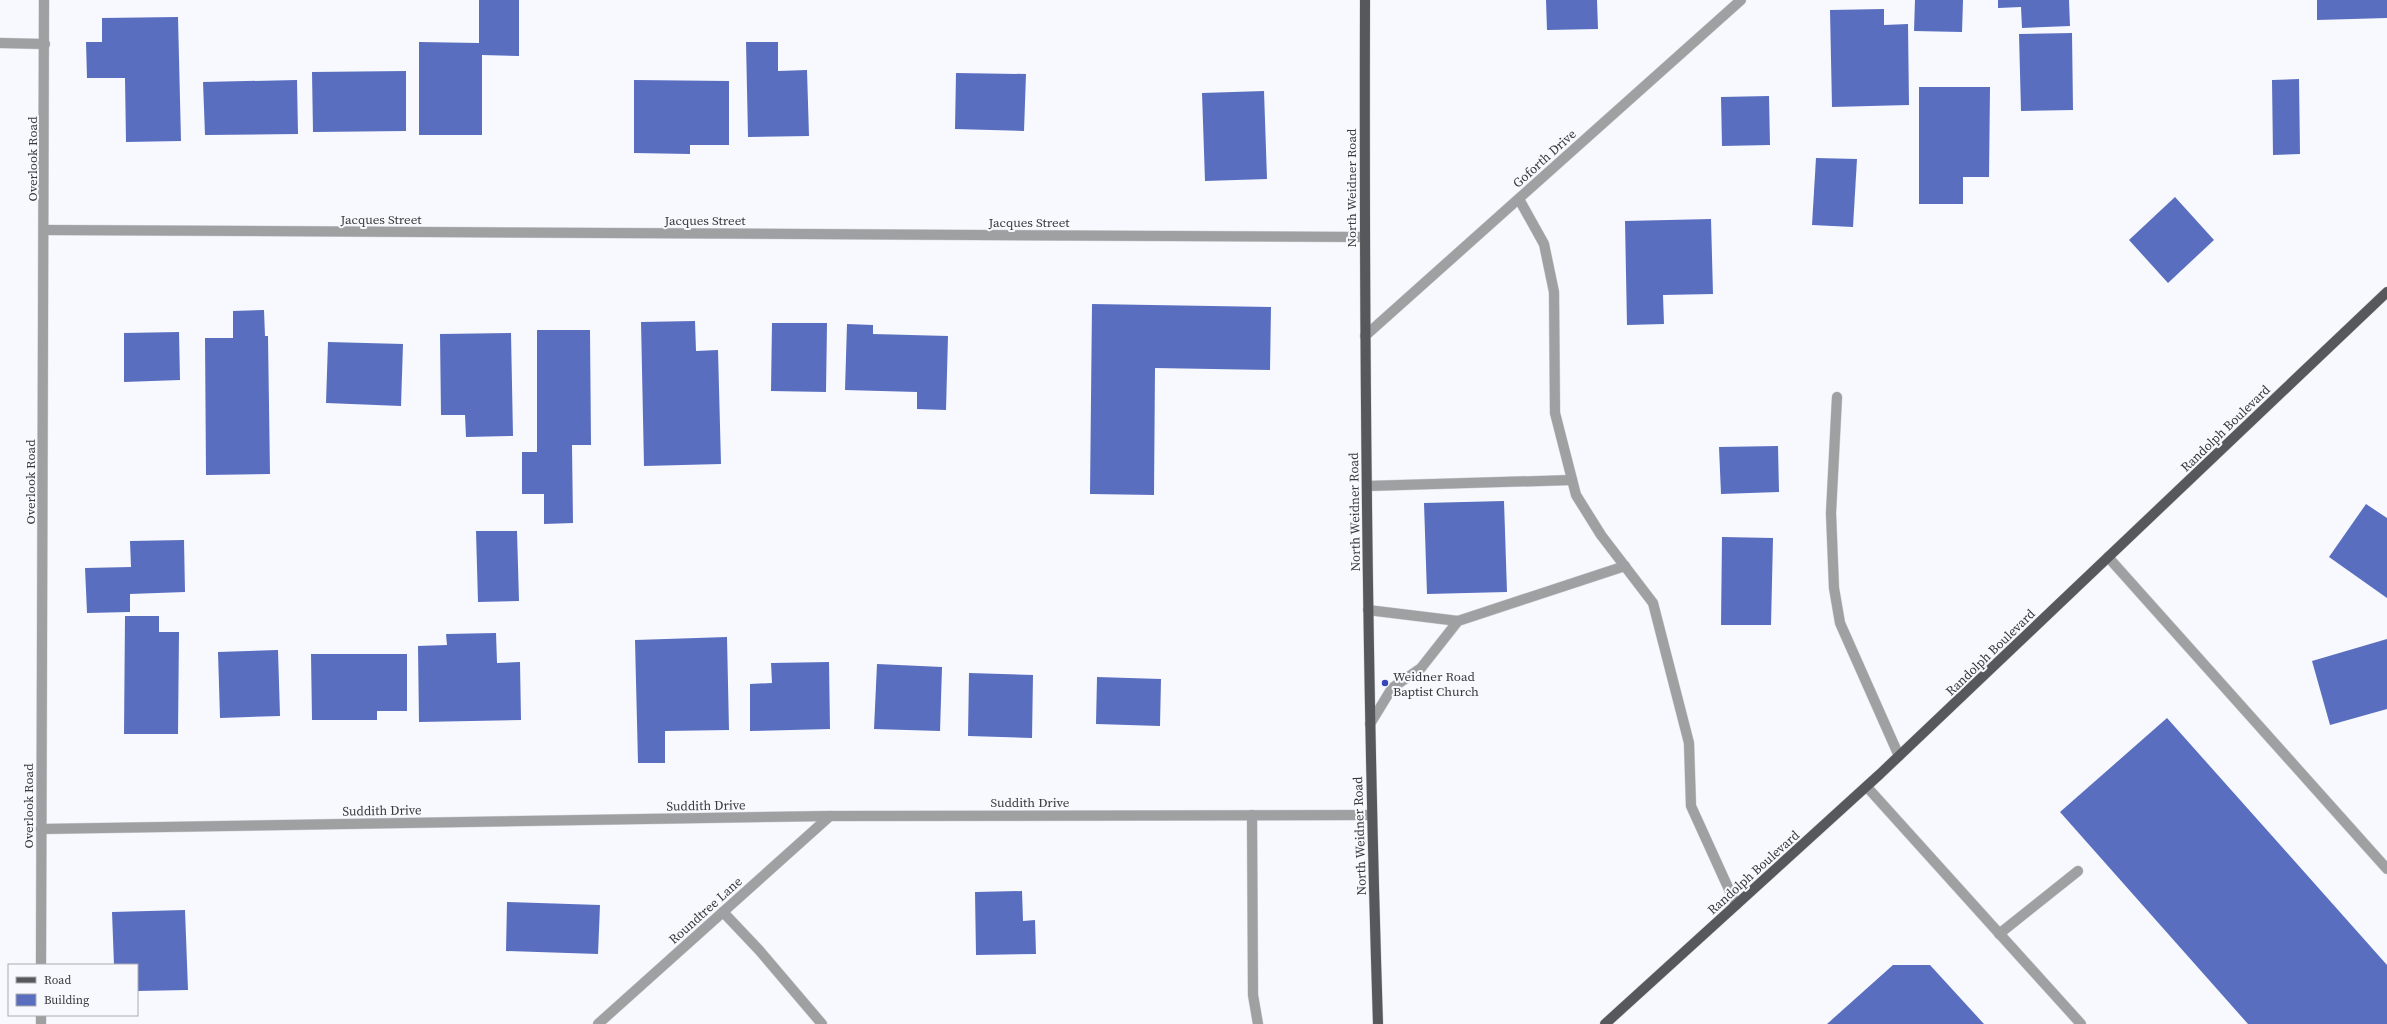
<svg xmlns="http://www.w3.org/2000/svg" width="2387" height="1024" font-family="'Source Serif 4',serif">
	<style>
		.building { fill: #5a6ec0 }
		.lines { fill: none; stroke-linecap: round; stroke-linejoin: round }
		.minor-casing { stroke: #d5d6db; stroke-width: 11 }
		.major-casing { stroke: #d5d6db; stroke-width: 11 }
		.minor { stroke: #9fa0a2; stroke-width: 10 }
		.major { stroke: #56585c; stroke-width: 10 }
		.poi-dot { fill: #3746b9; stroke: #f7f9fe; stroke-width: 1.5 }
		.labels { text-anchor: middle; stroke-width: 4; stroke-linejoin: round; paint-order: stroke }
		.street-label { font-size: 13px; fill: #38393b; stroke: #f7f9fe }
		.poi-label { font-size: 13px; fill: #38393b; stroke: #f7f9fe; text-anchor: start }
	</style>
	<rect width="100%" height="100%" fill="#f7f9fe"/>
	<g class="building">
		<polygon points="479,0 519,0 519,56 482,55 482,135 419,135 419,42 479,43"/>
		<polygon points="1546,0 1597,0 1598,29 1547,30"/>
		<polygon points="1915,0 1963,0 1962,32 1914,31"/>
		<polygon points="1998,0 2069,0 2070,26 2022,28 2021,7 1998,8"/>
		<polygon points="2317,0 2387,0 2387,18 2317,20"/>
		<polygon points="1884,9 1884,25 1908,24 1909,105 1832,107 1830,10"/>
		<polygon points="178,17 181,141 126,142 125,78 87,78 86,42 102,42 102,18"/>
		<polygon points="2072,33 2073,110 2021,111 2019,34"/>
		<polygon points="746,42 778,42 778,71 807,70 809,136 748,137"/>
		<polygon points="406,71 406,131 313,132 312,72"/>
		<polygon points="956,73 1026,74 1024,131 955,129"/>
		<polygon points="2299,79 2300,154 2273,155 2272,80"/>
		<polygon points="297,80 298,134 205,135 203,82"/>
		<polygon points="634,80 729,81 729,145 690,145 690,154 634,153"/>
		<polygon points="1919,87 1990,87 1989,177 1963,177 1963,204 1919,204"/>
		<polygon points="1264,91 1267,179 1205,181 1202,93"/>
		<polygon points="1769,96 1770,145 1722,146 1721,97"/>
		<polygon points="1816,158 1857,159 1853,227 1812,225"/>
		<polygon points="2175,197 2214,240 2168,283 2129,240"/>
		<polygon points="1711,219 1713,294 1663,295 1664,324 1627,325 1625,221"/>
		<polygon points="1092,304 1271,307 1270,370 1155,368 1154,495 1090,494"/>
		<polygon points="264,310 265,336 268,336 270,474 206,475 205,338 233,338 233,311"/>
		<polygon points="695,321 696,351 718,350 721,464 644,466 641,322"/>
		<polygon points="772,323 827,323 826,392 771,391"/>
		<polygon points="847,324 873,325 873,334 948,336 946,410 917,409 917,392 845,390"/>
		<polygon points="537,330 590,330 591,445 572,445 573,523 544,524 544,494 522,494 522,452 537,452"/>
		<polygon points="179,332 180,380 124,382 124,333"/>
		<polygon points="511,333 513,436 466,437 465,415 441,415 440,334"/>
		<polygon points="328,342 403,344 401,406 326,403"/>
		<polygon points="1778,446 1779,492 1721,494 1719,447"/>
		<polygon points="1504,501 1507,592 1427,594 1424,503"/>
		<polygon points="2366,504 2387,518 2387,598 2329,557"/>
		<polygon points="476,531 517,531 519,601 478,602"/>
		<polygon points="1722,537 1773,538 1771,625 1721,625"/>
		<polygon points="184,540 185,592 130,594 130,612 87,613 85,568 131,567 130,541"/>
		<polygon points="125,616 159,616 159,632 179,632 178,734 124,734"/>
		<polygon points="496,633 497,663 520,662 521,720 419,722 418,646 447,645 446,634"/>
		<polygon points="727,637 729,730 665,731 665,763 638,763 635,640"/>
		<polygon points="2387,639 2387,709 2330,725 2312,661"/>
		<polygon points="278,650 280,716 220,718 218,652"/>
		<polygon points="311,654 407,654 407,711 377,711 377,720 312,720"/>
		<polygon points="829,662 830,729 750,731 750,684 772,683 771,663"/>
		<polygon points="877,664 942,667 940,731 874,729"/>
		<polygon points="969,673 1033,675 1032,738 968,736"/>
		<polygon points="1097,677 1161,679 1160,726 1096,724"/>
		<polygon points="2167,718 2387,965 2387,1024 2248,1024 2060,812"/>
		<polygon points="1022,891 1023,921 1035,920 1036,954 976,955 975,892"/>
		<polygon points="507,902 600,905 598,954 506,951"/>
		<polygon points="185,910 188,990 137,991 137,965 114,965 112,912"/>
		<polygon points="1893,965 1930,965 1984,1024 1827,1024"/>
	</g>
	<g class="lines">
		<g class="minor-casing">
			<g id="minor">
				<polyline points="0,43 45,44"/>
				<polyline points="1519,199 1544,244 1554,292 1555,413 1576,495 1601,535 1653,603 1689,743 1691,806 1736,905"/>
				<polyline points="45,230 1364,237"/>
				<polyline points="1365,336 1741,0"/>
				<polyline points="1837,397 1831,513 1834,588 1840,623 1899,756"/>
				<polyline points="1367,486 1572,480"/>
				<polyline points="2108,557 2387,869"/>
				<polyline points="1368,610 1458,621"/>
				<polyline points="1370,724 1392,688 1421,668 1458,621 1625,566"/>
				<polyline points="1867,787 2081,1024"/>
				<polyline points="1252,815 1253,995 1258,1024"/>
				<polyline points="41,829 830,816 1371,815"/>
				<polyline points="723,912 759,950 822,1024"/>
				<polyline points="1999,934 2078,871"/>
				<polyline points="41,965 44,0"/>
				<polyline points="41,1015 41,1024"/>
				<polyline points="598,1024 830,816"/>
			</g>
		</g>
		<g class="major-casing">
			<g id="major">
				<path d="M 1365,0 C 1364,341 1367,683 1378,1024"/>
				<polyline points="1605,1024 1880,774 2387,292"/>
			</g>
		</g>
		<use href="#minor" class="minor"/>
		<use href="#major" class="major"/>
	</g>
	<circle class="poi-dot" cx="1385" cy="683" r="4"/>
	<g class="labels">
		<g class="street-label">
			<text transform="translate(1544 158) rotate(-42)" y="5">Goforth Drive</text>
			<text transform="translate(32 159) rotate(-90)" y="5">Overlook Road</text>
			<text transform="translate(1351 188) rotate(-90)" y="5">North Weidner Road</text>
			<text x="381" y="224">Jacques Street</text>
			<text x="705" y="225">Jacques Street</text>
			<text x="1029" y="227">Jacques Street</text>
			<text transform="translate(2225 428) rotate(-44)" y="5">Randolph Boulevard</text>
			<text transform="translate(30 482) rotate(-90)" y="5">Overlook Road</text>
			<text transform="translate(1354 512) rotate(-91)" y="5">North Weidner Road</text>
			<text transform="translate(1990 652) rotate(-44)" y="5">Randolph Boulevard</text>
			<text x="1030" y="807">Suddith Drive</text>
			<text transform="translate(706 805) rotate(-1)" y="5">Suddith Drive</text>
			<text transform="translate(28 806) rotate(-90)" y="5">Overlook Road</text>
			<text transform="translate(382 810) rotate(-1)" y="5">Suddith Drive</text>
			<text transform="translate(1359 836) rotate(-92)" y="5">North Weidner Road</text>
			<text transform="translate(1753 872) rotate(-42)" y="5">Randolph Boulevard</text>
			<text transform="translate(705 910) rotate(-42)" y="5">Roundtree Lane</text>
		</g>
		<g class="poi-label">
			<text x="1393" y="681">Weidner Road<tspan x="1393" dy="15">Baptist Church</tspan></text>
		</g>
	</g>
	<rect x="8" y="964" width="130" height="52" fill="#f7f9fe" stroke="#abacb0"/>
	<rect x="16" y="977" width="20" height="6" fill="#56585c" stroke="#abacb0"/>
	<text x="44" y="984" font-size="12" fill="#38393b">Road</text>
	<rect x="16" y="994" width="20" height="12" fill="#5a6ec0" stroke="#abacb0"/>
	<text x="44" y="1004" font-size="12" fill="#38393b">Building</text>
</svg>
